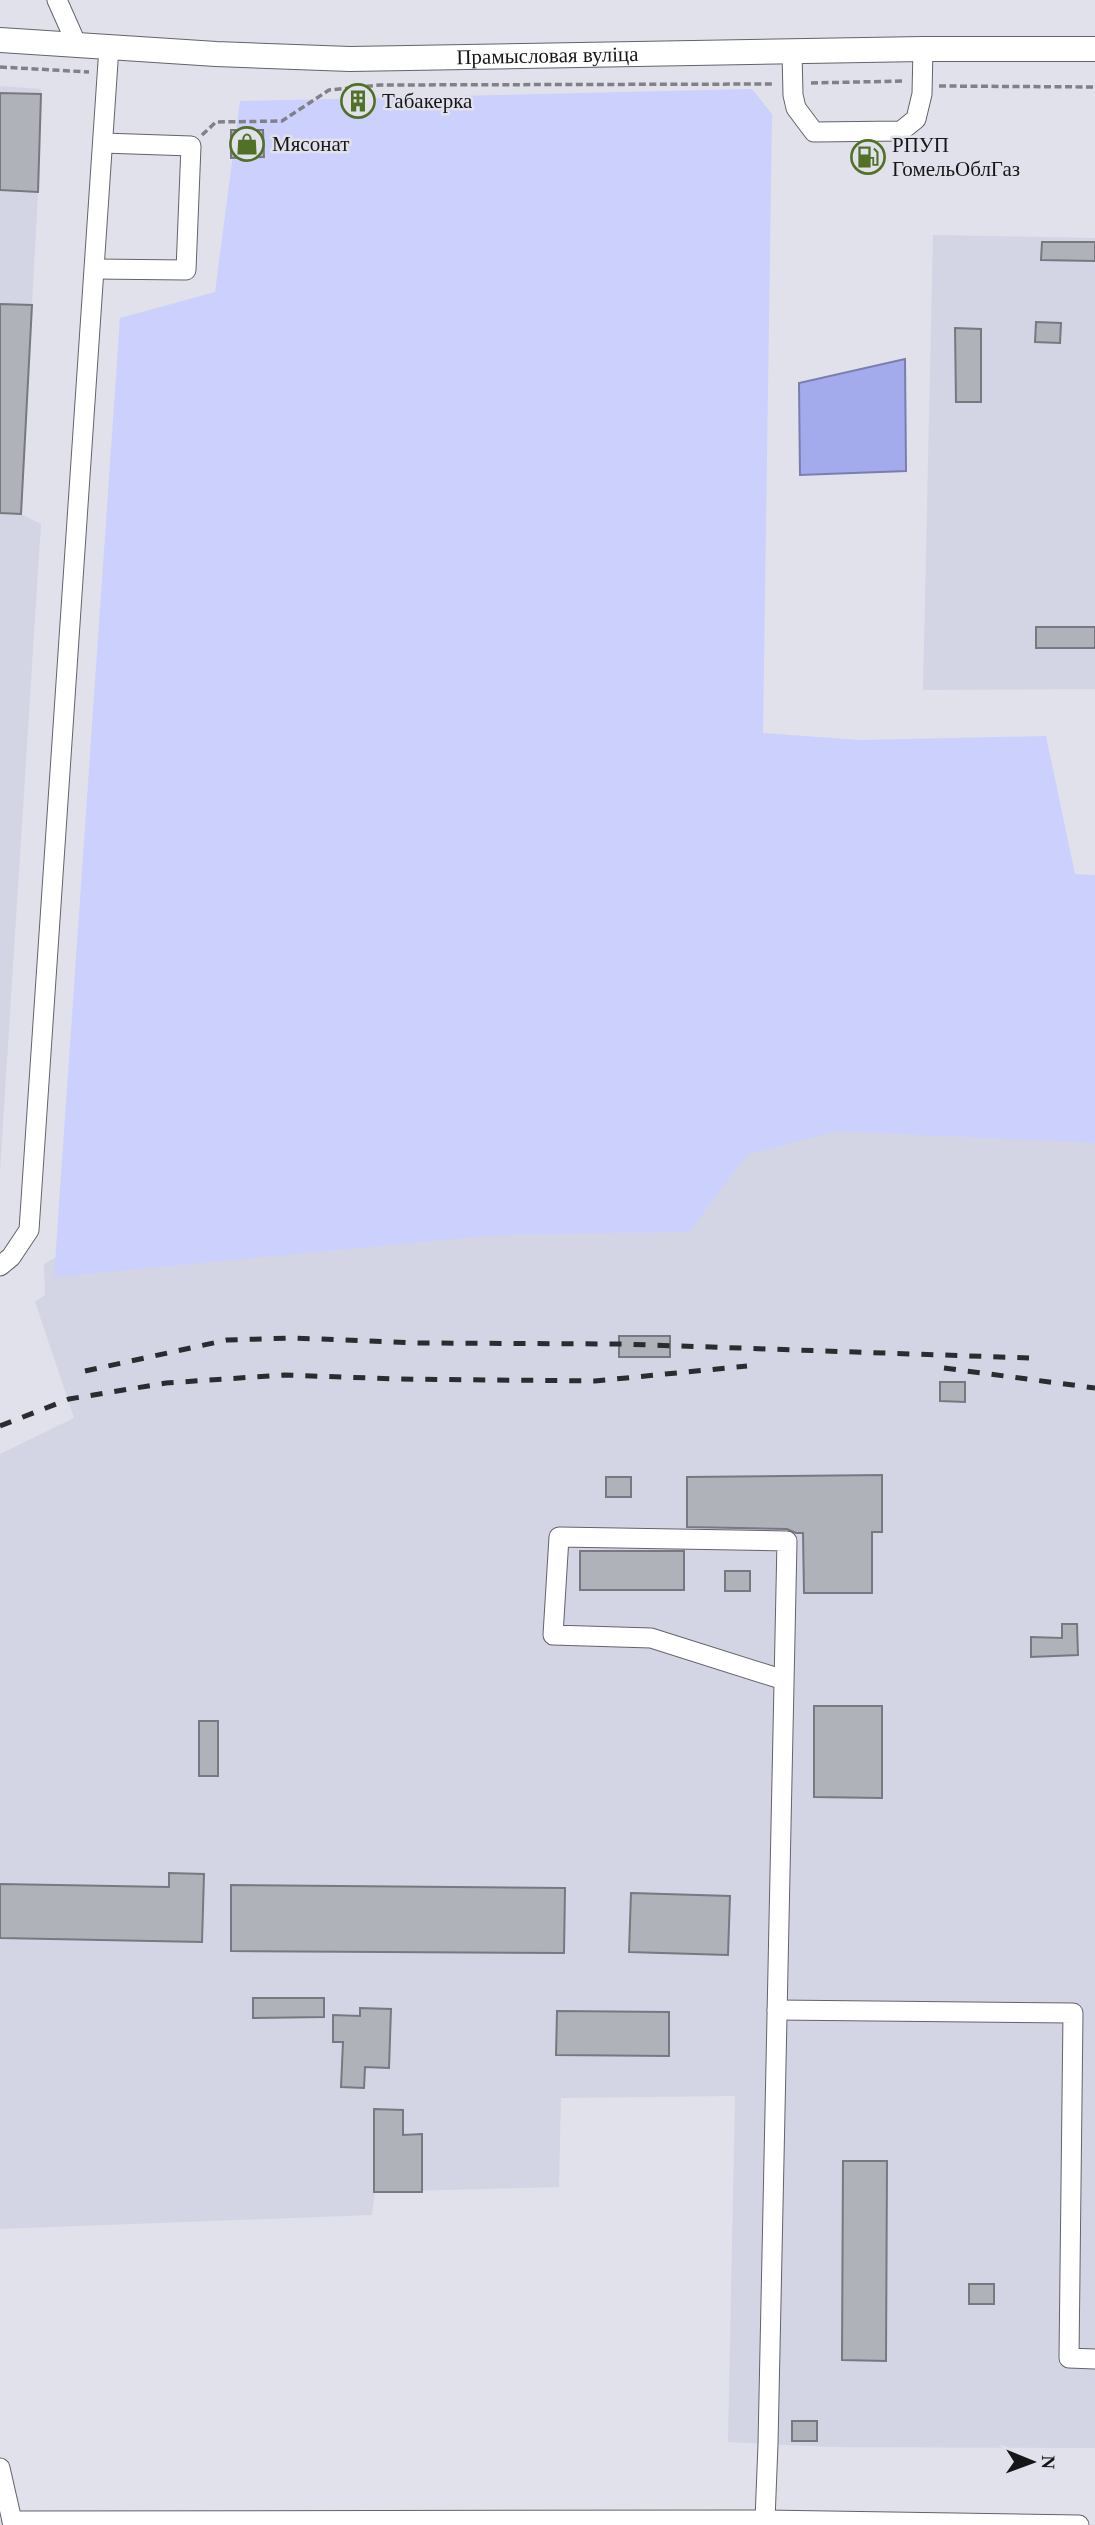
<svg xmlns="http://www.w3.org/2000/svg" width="1095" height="2525" font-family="'Times New Roman',serif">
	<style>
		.built { fill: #d3d5e5 }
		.green { fill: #cbd1fc }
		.water { fill: #a4abed; stroke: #797ead; stroke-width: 2 }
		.building { fill: #b0b2ba; stroke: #777880; stroke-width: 2 }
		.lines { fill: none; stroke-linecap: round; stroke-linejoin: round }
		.minor-casing { stroke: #62636b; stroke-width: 21 }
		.major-casing { stroke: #62636b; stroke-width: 26 }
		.path { stroke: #808187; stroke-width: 3.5; stroke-dasharray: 7 3.5; stroke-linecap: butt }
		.minor { stroke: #fff; stroke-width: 19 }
		.major { stroke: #fff; stroke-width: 24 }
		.rail { stroke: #2b2c2f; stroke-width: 5; stroke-dasharray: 12 12; stroke-linecap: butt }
		.labels { text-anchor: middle; stroke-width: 5; stroke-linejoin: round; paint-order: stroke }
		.street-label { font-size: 21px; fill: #151618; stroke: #e0e1ea }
		.poi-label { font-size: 21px; fill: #151618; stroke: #e0e1ea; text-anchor: start }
	</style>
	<rect width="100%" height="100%" fill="#e0e1ea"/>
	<g class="built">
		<polygon points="0,86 41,89 38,192 21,514 41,524 0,1171"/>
		<polygon points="933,235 1095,238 1095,689 923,690"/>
		<polygon points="708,1119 1095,1138 1095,2448 831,2447 728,2442 735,2096 561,2098 559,2187 375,2192 372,2215 0,2229 0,1454 74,1418 35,1302 45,1295 44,1264 67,1251"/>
	</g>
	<polygon class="green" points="752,89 772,114 763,733 860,740 1046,736 1075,874 1095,875 1095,1143 836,1131 747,1155 689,1232 496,1235 54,1277 120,318 215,292 240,101"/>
	<polygon class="water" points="905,359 906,471 800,475 799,383"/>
	<g class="building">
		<polygon points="0,93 41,94 38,192 0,190"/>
		<polygon points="366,93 366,108 350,108 350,94"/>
		<polygon points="231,130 263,130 264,157 231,158"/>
		<polygon points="1042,242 1095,242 1095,261 1041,260"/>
		<polygon points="0,304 32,305 21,514 0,513"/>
		<polygon points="1036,322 1061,323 1060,343 1035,342"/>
		<polygon points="955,328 981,329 981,402 956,402"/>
		<rect x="1036" y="627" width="59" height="21"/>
		<rect x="619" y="1336" width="51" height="21"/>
		<polygon points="940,1382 965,1382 965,1402 940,1401"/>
		<polygon points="882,1475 882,1532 872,1532 872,1593 804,1593 803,1533 796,1533 787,1529 687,1527 687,1477"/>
		<rect x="606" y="1477" width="25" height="20"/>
		<rect x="580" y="1551" width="104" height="39"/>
		<rect x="725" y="1571" width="25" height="20"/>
		<polygon points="1062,1624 1077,1624 1078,1655 1031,1657 1031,1637 1062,1638"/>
		<polygon points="814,1706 882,1706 882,1798 814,1797"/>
		<rect x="199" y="1721" width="19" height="55"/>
		<polygon points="169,1873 204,1874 202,1942 0,1938 0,1884 169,1887"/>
		<polygon points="231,1885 565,1888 564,1953 231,1951"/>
		<polygon points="631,1893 730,1896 728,1955 629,1952"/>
		<polygon points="253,1998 324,1998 324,2017 253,2018"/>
		<polygon points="360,2008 391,2009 389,2068 365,2067 364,2088 341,2087 343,2042 333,2042 333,2015 360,2016"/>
		<polygon points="557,2011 669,2012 669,2056 556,2055"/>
		<polygon points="374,2109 403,2110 403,2135 422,2134 422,2192 374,2192"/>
		<polygon points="843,2161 887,2161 886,2361 842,2360"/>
		<rect x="969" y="2284" width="25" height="20"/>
		<rect x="792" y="2421" width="25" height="20"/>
	</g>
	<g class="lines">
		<g class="minor-casing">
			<g id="minor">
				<polyline points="57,0 77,45"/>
				<polyline points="792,52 793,95 796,108 814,132 901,131 916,119 922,94 923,49"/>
				<polyline points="95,269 186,270 191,146 103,143"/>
				<polyline points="0,1266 11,1257 29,1230 109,47"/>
				<polyline points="777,2010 1073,2013 1069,2358 1095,2359"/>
				<polyline points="0,2468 13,2525"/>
				<polyline points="765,2520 768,2444 787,1541 559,1537 553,1635 651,1638 784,1680"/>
				<polyline points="12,2521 765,2520 1079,2525"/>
			</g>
		</g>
		<g class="major-casing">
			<g id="major">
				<path id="s1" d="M 0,40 L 216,54 L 350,59 L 923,49 L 1095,49"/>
			</g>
		</g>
		<g class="path">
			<polyline points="0,67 89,72"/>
			<polyline points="811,83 904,81"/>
			<polyline points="939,86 1095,87"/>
			<polyline points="202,135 216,122 282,121 329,90 380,85 775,84"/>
		</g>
		<use href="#minor" class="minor"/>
		<use href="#major" class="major"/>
		<g class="rail">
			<polyline points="944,1368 1095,1388"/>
			<polyline points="85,1371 227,1340 294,1338 417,1343 622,1344 1029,1358"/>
			<polyline points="0,1426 69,1399 166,1383 284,1375 398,1379 595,1381 747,1366"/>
		</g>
	</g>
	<defs>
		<g id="building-ring" transform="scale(1.75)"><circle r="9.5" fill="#e0e1ea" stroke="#507127" stroke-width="1.5"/><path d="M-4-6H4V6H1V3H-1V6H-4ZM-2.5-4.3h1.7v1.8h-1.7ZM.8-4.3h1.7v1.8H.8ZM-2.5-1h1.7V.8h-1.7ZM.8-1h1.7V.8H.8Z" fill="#507127"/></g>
		<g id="shop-ring" transform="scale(1.75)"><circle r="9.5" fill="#e0e1ea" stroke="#507127" stroke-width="1.5"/><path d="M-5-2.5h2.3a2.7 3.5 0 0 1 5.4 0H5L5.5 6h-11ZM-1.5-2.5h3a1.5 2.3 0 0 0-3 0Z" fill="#507127"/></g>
		<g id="fuel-ring" transform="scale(1.75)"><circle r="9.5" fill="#e0e1ea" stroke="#507127" stroke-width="1.5"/><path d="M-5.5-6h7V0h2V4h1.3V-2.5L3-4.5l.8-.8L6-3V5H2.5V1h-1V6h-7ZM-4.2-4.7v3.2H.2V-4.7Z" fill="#507127"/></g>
	</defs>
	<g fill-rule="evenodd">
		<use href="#building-ring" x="358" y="101"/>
		<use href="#shop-ring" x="247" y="144"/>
		<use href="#fuel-ring" x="868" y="157"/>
	</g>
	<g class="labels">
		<g class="street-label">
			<text dy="7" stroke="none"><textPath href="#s1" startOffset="548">Прамысловая вуліца</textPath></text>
		</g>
		<g class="poi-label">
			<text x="382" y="108">Табакерка</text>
			<text x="272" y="151">Мясонат</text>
			<text x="892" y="152">РПУП<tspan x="892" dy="24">ГомельОблГаз</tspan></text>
		</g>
	</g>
	<g transform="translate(1032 2462) rotate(91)" stroke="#e0e1ea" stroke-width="5" paint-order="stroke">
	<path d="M0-5L12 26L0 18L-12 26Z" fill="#151618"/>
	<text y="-10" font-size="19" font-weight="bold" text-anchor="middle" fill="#151618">N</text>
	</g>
</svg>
